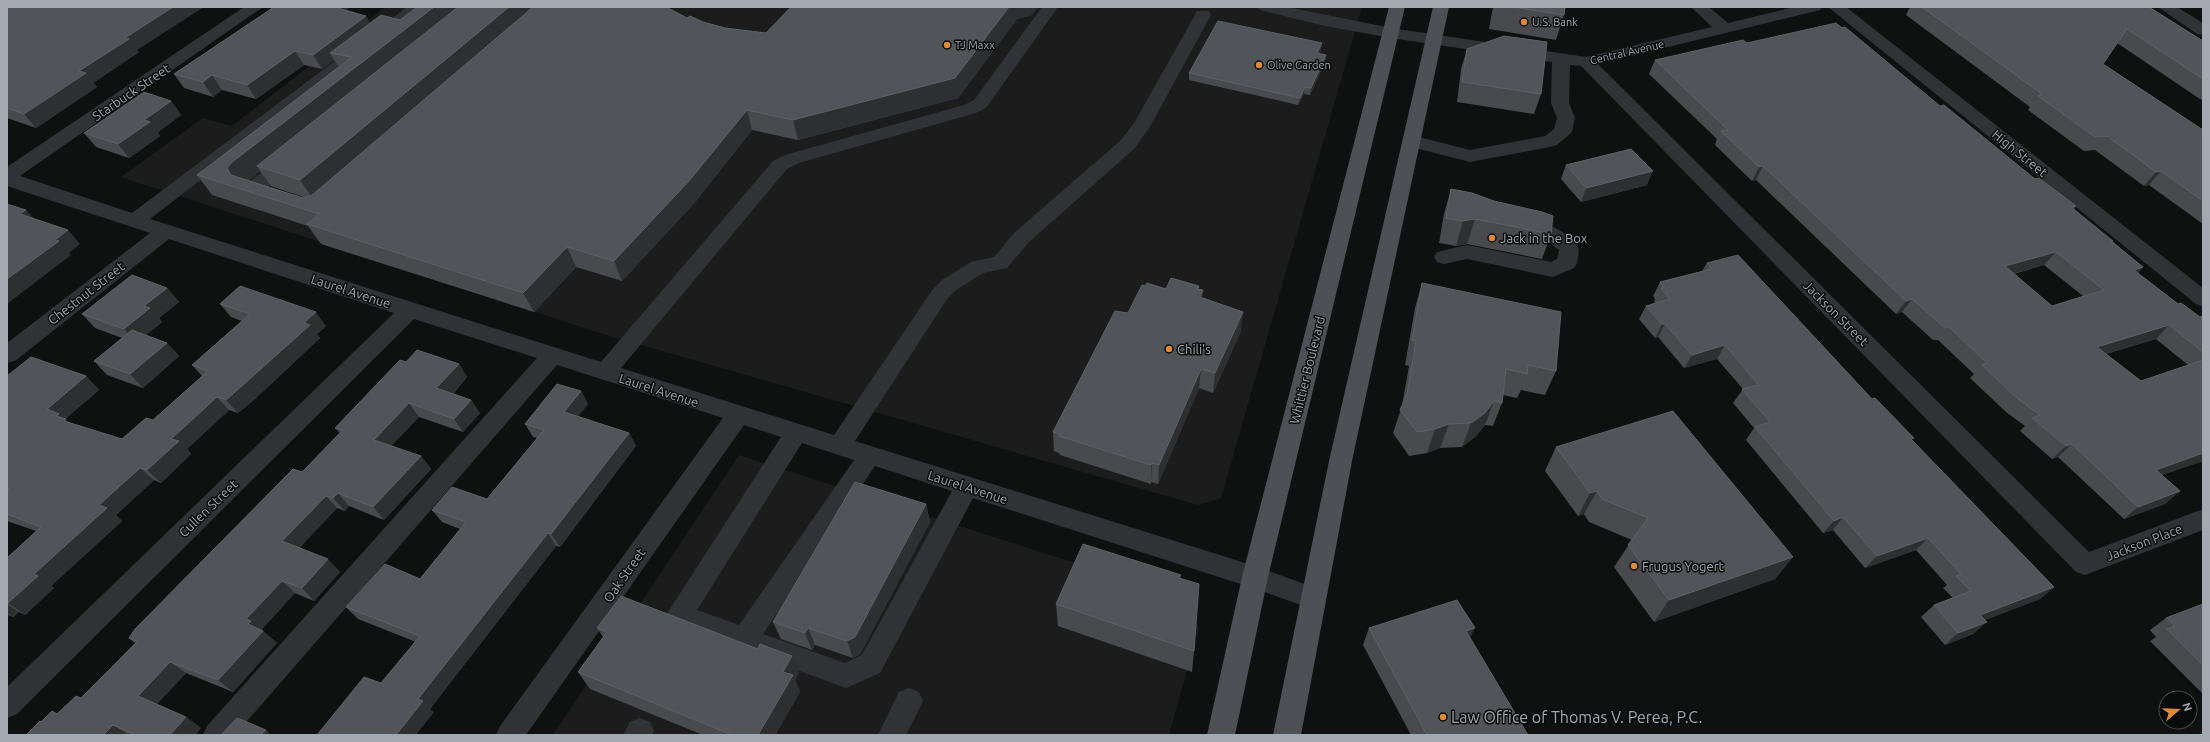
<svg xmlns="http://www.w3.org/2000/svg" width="2210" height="742" font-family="Ubuntu,sans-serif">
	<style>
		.built { fill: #1c1c1d }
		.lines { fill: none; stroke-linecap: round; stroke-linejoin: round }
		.minor { fill: #313235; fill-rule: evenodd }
		.major { fill: #4d5054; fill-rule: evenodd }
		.wall { fill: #484a4d; fill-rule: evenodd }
		.shaded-wall { fill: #2d2f30 }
		.building { fill: #515458; stroke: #5e6266; fill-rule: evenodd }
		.poi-dot { fill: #dd8b3b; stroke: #0a0b0b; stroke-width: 1.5 }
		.labels { text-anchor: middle; stroke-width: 3; stroke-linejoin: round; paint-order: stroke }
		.far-poi-label { font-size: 11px; fill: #a2a9b0; stroke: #0a0b0b; text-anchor: start }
		.far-street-label { font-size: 11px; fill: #a2a9b0; stroke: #0a0b0b }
		.street-label { font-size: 13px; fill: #a2a9b0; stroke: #0a0b0b }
		.poi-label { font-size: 13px; fill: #a2a9b0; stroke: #0a0b0b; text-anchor: start }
		.near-poi-label { font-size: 16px; fill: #a2a9b0; stroke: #0a0b0b; text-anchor: start }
	</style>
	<rect width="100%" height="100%" fill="#0f1010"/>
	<g class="built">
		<polygon points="385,7 1362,7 1221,498 1198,505 600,333 121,177 203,118 232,126"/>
		<polygon points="739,455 1181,597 1199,628 1169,735 553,735"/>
	</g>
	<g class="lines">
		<g class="minor">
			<path d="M 244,7 L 263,7 L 20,176 L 132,213 L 407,7 L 425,7 L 150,219 L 601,362 L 773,161 L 785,155 L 964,105 L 974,100 L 1042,7 L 1058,7 L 986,108 L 976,113 L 799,163 L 787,169 L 621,368 L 834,435 L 933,289 L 942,280 L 971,262 L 994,257 L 1015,232 L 1121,140 L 1134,123 L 1195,15 L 1197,11 L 1209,11 L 1211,15 L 1151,125 L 1135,148 L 1029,242 L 1007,268 L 983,273 L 956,290 L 947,299 L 855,441 L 1255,566 L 1321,590 L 1325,598 L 1321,606 L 1312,609 L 1253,588 L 973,498 L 880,673 L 846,688 L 670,623 L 666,615 L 781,437 L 744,425 L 526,735 L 496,735 L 500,726 L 723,418 L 557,365 L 235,735 L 203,735 L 207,726 L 537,358 L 414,319 L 17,714 L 7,718 L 7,687 L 394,313 L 169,239 L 15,361 L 7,363 L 7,343 L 150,233 L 7,186 L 7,167 ZM 802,443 L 854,460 L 739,625 L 697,610 ZM 875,466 L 952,491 L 862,655 L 845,663 L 763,634 Z"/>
			<polygon points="1258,7 1287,7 1391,28 1586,57 1712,27 1691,7 1709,7 1728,23 1794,7 1822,7 1820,10 1598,64 2089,552 2203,509 2203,530 2085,575 2076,572 1581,66 1570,65 1569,103 1575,118 1572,132 1557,145 1550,147 1470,162 1404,145 1402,141 1404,137 1411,135 1470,150 1545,136 1554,129 1557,118 1551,103 1552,62 1391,38 1325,26 1260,10"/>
			<polygon points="1828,7 1846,7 2203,288 2203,307 2196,304"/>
			<polygon points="2158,7 2177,7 2203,23 2203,35 2197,34"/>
			<polygon points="290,154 297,156 299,160 297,164 268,187 281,191 284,196 281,201 274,202 246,194 243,189 246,184 283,156"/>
			<path d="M 1523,219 C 1546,223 1566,228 1579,249 L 1577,263 L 1574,268 L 1553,277 L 1467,259 L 1444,264 L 1437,262 L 1434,257 L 1437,252 L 1467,245 L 1551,262 L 1557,259 L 1559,250 L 1542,237 L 1516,231 L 1513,226 L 1516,221 Z"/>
			<polygon points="909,688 919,692 923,701 906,735 878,735 899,692"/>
			<polygon points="640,718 650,722 654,731 652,735 623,735 630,722"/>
		</g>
		<g class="major">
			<polygon points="1389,7 1405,7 1268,577 1235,735 1207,735 1242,577"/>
			<polygon points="1433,7 1449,7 1352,461 1301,735 1273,735 1329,461"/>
		</g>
	</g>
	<g class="wall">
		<polygon points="7,7 137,50 139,52 93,83 97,87 36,128 7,118"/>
		<path d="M 274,7 L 350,7 L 346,10 L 370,23 L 400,20 L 687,18 L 725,28 L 766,33 L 1032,15 L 1017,19 L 958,98 L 798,140 L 752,130 L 696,201 L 622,281 L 576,267 L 534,312 L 321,244 L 308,226 L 212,195 L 197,175 L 339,67 L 334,60 L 322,69 L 304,65 L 256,99 L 222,90 L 213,97 L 184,88 L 174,74 ZM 260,171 L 271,186 L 306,198 L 303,198 L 248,181 Z"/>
		<polygon points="1493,7 1565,7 1564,15 1556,40 1489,29"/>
		<polygon points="1910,7 2149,7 2203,41 2203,101 2117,43 2103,64 2203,130 2203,224 2149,185 2144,186 2095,150 2084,151 2028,110 2030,107 1906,15"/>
		<path d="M 1747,43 L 1940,106 L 2035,179 L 2076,206 L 2074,209 L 2143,267 L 2138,273 L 2178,304 L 2200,317 L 2203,316 L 2203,461 L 2162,475 L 2180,491 L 2165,504 L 2124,519 L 2058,457 L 2052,459 L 2020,431 L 2025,426 L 2006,412 L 1970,378 L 1974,374 L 1938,340 L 1933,340 L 1902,312 L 1896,314 L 1756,180 L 1752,181 L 1715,145 L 1717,139 L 1649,74 L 1655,60 ZM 2044,265 L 2083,296 L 2052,306 L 2014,274 ZM 2156,339 L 2188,365 L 2141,381 L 2106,354 Z"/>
		<polygon points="1467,49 1541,94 1534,114 1457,102 1461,69"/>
		<polygon points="1321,50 1319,54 1326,55 1325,62 1310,95 1304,94 1298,105 1189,80 1189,73"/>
		<polygon points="171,101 181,115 158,132 160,136 129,158 96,147 84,133"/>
		<polygon points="1566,165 1647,185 1581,202 1561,179"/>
		<polygon points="1451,189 1551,234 1542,259 1467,244 1456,246 1439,243 1444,214"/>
		<polygon points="1707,263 1872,399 2054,587 2040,599 1985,620 1973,634 1945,645 1921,617 1934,605 1953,598 1943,588 1947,585 1916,550 1865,568 1833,530 1823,533 1746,440 1754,428 1733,403 1743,389 1717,359 1684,368 1658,337 1655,338 1639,319 1646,306 1655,303 1654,302 1655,299 1653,296 1660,282 1702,271"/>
		<polygon points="1422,283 1556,371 1545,395 1521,390 1517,398 1503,395 1502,403 1493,426 1485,425 1476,436 1462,447 1440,448 1427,453 1409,456 1393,433 1402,406 1409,366 1405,365 1415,308"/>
		<polygon points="1145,286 1166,289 1198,289 1203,290 1202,298 1241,331 1213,393 1199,388 1158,484 1151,482 1151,484 1060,455 1059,453 1054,451 1053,432 1128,313"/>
		<polygon points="167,288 179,302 159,318 162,322 146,335 167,343 179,356 143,388 107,375 94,361 122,338 95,328 82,314"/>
		<polygon points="220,304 326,326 317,334 320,338 255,399 238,413 229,410 187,449 191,454 161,483 154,480 116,515 122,521 51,586 54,588 25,615 19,612 13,617 8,615 7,617 7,558 36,531 7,521 7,376 86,376 99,390 65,419 70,423 122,439 153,420 202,376 192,365 242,321 231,317"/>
		<polygon points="406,362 459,364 467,377 453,394 471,400 480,413 463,432 419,417 391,446 421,456 431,469 384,520 349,506 345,511 337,508 299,548 340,572 314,601 295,593 261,630 263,631 277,643 233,692 186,673 157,704 186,717 201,728 195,735 26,735 41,722 57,714 81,698 135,643 129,638 302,472 340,433 335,428"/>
		<polygon points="581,391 588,404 578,416 629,433 636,446 560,547 556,546 430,709 434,712 381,683 416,642 358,619 346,607 420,579 460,529 442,522 432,510 487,499 537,438 533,437 525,424"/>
		<polygon points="1556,447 1793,557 1775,579 1654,622 1614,567 1632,540 1589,522 1584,514 1578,516 1545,471"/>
		<polygon points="926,504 930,522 860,654 853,658 815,645 812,650 781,639 773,622"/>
		<polygon points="1181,575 1180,578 1194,651 1192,672 1058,626 1056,604"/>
		<polygon points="2203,604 2203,694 2150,641 2156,637 2150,630 2166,618"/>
		<polygon points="597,628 799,672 795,680 800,692 775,735 703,735 590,689 578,672 603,637"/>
		<polygon points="1369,628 1470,638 1528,735 1411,735 1363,645"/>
	</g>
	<g class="shaded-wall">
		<polygon points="173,7 204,7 137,50 139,52 93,83 97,87 36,128 24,114 79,71 125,38"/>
		<polygon points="328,7 350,7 335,19"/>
		<polygon points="434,7 469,7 257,166 260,171 245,183 231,175 227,168 231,163"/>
		<polygon points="509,7 541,7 314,200 300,180"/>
		<polygon points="1009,7 1038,7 1032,15 1017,19 958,98 798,140 793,120"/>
		<polygon points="366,16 374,30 330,53 334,60 322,69 313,55"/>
		<polygon points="1322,43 1321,50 1316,60 1317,53"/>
		<polygon points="295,51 304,65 256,99 247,85"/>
		<polygon points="1326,55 1325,62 1310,95 1311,88"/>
		<polygon points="212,75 222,90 213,97 203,82"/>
		<polygon points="1305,87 1304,94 1298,105 1300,98"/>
		<polygon points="171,101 181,115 158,132 160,136 129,158 118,144 144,120"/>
		<polygon points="747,110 752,130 696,201 622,281 614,261"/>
		<polygon points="1763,166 1756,180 1752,181 1759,167"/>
		<polygon points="1653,171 1647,185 1581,202 1586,188"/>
		<polygon points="2161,171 2149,185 2144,186 2156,172"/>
		<polygon points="26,210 39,224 20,214"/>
		<polygon points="1475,219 1467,244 1456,246 1463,221"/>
		<polygon points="68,230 80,244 69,253 71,255 7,304 7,279 55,240"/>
		<polygon points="567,247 576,267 534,312 523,293"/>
		<polygon points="2056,252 2044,265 1994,279 2005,266"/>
		<polygon points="2143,267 2130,281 2134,270"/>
		<polygon points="167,288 179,302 159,318 162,322 137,343 124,329 144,306"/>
		<polygon points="1203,290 1201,310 1200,297"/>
		<polygon points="1912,299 1902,312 1896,314 1906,301"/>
		<polygon points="316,312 326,326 317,334 320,338 255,399 238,413 226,400"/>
		<polygon points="1243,312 1241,331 1213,393 1215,373"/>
		<polygon points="1662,324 1665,324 1658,337 1655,338"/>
		<polygon points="2169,325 2156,339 2085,360 2097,347"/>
		<polygon points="167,343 179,356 143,388 130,374"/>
		<polygon points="1725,345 1717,359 1684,368 1692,355"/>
		<polygon points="459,364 467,377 445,402 436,388"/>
		<polygon points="1201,369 1199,388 1158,484 1159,465"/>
		<polygon points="86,376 99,390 65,419 66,419 80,432 47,409"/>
		<polygon points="581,391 588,404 571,425 564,412"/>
		<polygon points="217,397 229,410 187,449 191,454 161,483 147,470 171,439"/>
		<polygon points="471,400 480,413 463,432 454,419"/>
		<polygon points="1494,401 1485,425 1476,436 1462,447 1471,423"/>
		<polygon points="409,403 419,417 384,453 374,440"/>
		<polygon points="1449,424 1440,448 1427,453 1435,429"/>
		<polygon points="629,433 636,446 560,547 551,534"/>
		<polygon points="2072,444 2058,457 2052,459 2066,446"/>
		<polygon points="2203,453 2203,461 2141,482 2156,470"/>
		<polygon points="421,456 431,469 384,520 373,507"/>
		<polygon points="1152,463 1151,482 1151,484 1151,465"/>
		<polygon points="140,468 154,480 116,515 122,521 51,586 54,588 25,615 8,603 34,574 99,505"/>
		<polygon points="1597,491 1584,514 1578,516 1590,493"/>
		<polygon points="2180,491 2165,504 2124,519 2138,507"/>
		<polygon points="338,493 349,506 345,511 333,498"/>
		<polygon points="326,496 337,508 294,554 282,541"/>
		<polygon points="926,504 930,522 860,654 853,658 847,641"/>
		<polygon points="1843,517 1833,530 1823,533 1834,521"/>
		<polygon points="548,533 556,546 430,709 434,712 416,735 396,735 418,699"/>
		<polygon points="1928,538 1916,550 1865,568 1877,556"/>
		<polygon points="1793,557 1775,579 1654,622 1669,600"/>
		<polygon points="328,559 340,572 314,601 302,588"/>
		<polygon points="282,581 295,593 261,630 263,631 277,643 233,692 218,680 248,624 246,619"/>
		<polygon points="2054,587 2040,599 1967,627 1980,615"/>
		<polygon points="7,604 19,612 13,617 7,613"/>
		<polygon points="1987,622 1973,634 1945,645 1958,633"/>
		<polygon points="808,628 815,645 812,650 805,633"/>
		<polygon points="1475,628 1466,645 1466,631"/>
		<polygon points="792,656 799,672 795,680 800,692 775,735 758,735 783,672"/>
		<polygon points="170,662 186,673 154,707 138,696"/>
		<polygon points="186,717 201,728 195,735 170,735"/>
		<polygon points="113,725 129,735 103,735"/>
		<polygon points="266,730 272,735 261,735"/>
	</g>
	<g class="building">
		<polygon points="7,7 173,7 125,38 129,39 79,71 86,73 24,114 7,108"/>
		<polygon points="274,7 334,7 366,16 313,55 295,51 247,85 212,75 203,82 174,74"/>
		<polygon points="417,7 434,7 231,163 227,168 231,175 303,198 311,196 533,7 666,7 687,18 690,16 703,22 725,28 766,33 791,7 1009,7 955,78 793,120 747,110 689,181 614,261 567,247 523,293 307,224 319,214 197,175 352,57 330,53 381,15 400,20"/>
		<polygon points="458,7 509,7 300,180 257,166"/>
		<polygon points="1513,7 1565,7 1564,15"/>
		<polygon points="1922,7 2149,7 2203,41 2203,79 2127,29 2103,64 2203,130 2203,201 2161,171 2156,172 2107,136 2095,137 2038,96 2042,94"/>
		<polygon points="1218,21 1322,43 1317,53 1326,55 1311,88 1305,87 1300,98 1189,73"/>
		<path d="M 1836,23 L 1842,28 L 1845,27 L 1940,106 L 1944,105 L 2035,179 L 2039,178 L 2076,206 L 2071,207 L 2113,241 L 2111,241 L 2143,267 L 2134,270 L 2178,304 L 2181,303 L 2200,317 L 2203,316 L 2203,352 L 2169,325 L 2097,347 L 2141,381 L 2203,360 L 2203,453 L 2156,470 L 2180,491 L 2138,507 L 2072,444 L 2066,446 L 2032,418 L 2040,415 L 2018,399 L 1982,365 L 1987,363 L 1949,327 L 1944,327 L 1912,299 L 1906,301 L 1763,166 L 1759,167 L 1721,131 L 1728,130 L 1655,60 L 1743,40 L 1747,43 ZM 2056,252 L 2104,290 L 2052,306 L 2005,266 Z"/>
		<polygon points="1504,36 1547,42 1541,94 1462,82 1467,49"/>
		<polygon points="144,92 171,101 144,120 150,122 118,144 84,133"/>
		<polygon points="1631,149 1653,171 1586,188 1566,165"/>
		<polygon points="1451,189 1472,193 1494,201 1542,212 1553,216 1551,234 1475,219 1463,221 1446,218"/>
		<polygon points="7,204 26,210 20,214 68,230 55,240 59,241 7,279"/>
		<polygon points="1738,255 1872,399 1875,398 1914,438 1911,439 2054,587 1980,615 1987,622 1958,633 1934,605 1971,591 1956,576 1961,574 1928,538 1877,556 1843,517 1834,521 1755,427 1770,422 1742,389 1759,385 1725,345 1692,355 1665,324 1662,324 1646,306 1670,299 1661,288 1664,288 1660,282 1712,269 1707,263"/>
		<polygon points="132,275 167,288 144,306 150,308 124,329 82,314"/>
		<polygon points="1171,278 1199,286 1198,289 1203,290 1200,297 1243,312 1215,373 1201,369 1159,465 1152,463 1151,465 1059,436 1060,434 1053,432 1115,311 1128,313 1142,285 1145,286 1147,283 1166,289"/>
		<polygon points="1422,283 1561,312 1556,371 1528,365 1527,374 1506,369 1502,403 1494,401 1485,413 1471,423 1449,424 1435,429 1417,432 1400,410 1407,394 1416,341 1412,340"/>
		<polygon points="240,286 316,312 304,323 310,325 243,385 226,400 217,397 171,439 179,441 147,470 140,468 99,505 107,508 34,574 38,576 8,603 7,603 7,558 41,527 7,514 7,492 10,489 7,488 7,376 31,357 86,376 47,409 59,414 56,416 66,419 64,421 122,439 146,418 153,420 208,371 192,365 250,314 220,304"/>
		<polygon points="132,330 167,343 130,374 94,361"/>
		<polygon points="417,350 459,364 436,388 471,400 454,419 409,403 374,440 421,456 373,507 338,493 333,498 326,496 282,541 328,559 302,588 282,581 246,619 251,621 248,624 263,631 218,680 170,662 138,696 186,717 170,735 136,735 113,725 103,735 26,735 40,721 41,722 52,711 57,714 76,696 81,698 137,642 129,638 135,629 293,469 302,472 343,430 335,428 400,360 406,362"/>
		<polygon points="557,384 581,391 564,412 629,433 551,534 548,533 418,699 423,701 396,735 317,735 364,677 381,683 420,636 346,607 385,564 420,579 466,522 432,510 452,487 487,499 544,430 525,424"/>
		<polygon points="1673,411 1793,557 1669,600 1628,545 1648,518 1602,499 1597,491 1590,493 1556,447"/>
		<polygon points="855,482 926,504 855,637 847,641 808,628 805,633 773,622"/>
		<polygon points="1083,544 1181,575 1179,578 1199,584 1194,651 1056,604"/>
		<polygon points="621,596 758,649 760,644 792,656 783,672 793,675 758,735 732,735 578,672 607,632 597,628"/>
		<polygon points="1457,600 1475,628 1466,631 1528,735 1427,735 1369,628"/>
		<polygon points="2203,604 2203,665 2167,629 2175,626 2166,618"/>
		<polygon points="237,718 266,730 261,735 221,735"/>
	</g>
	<g class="poi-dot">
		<circle cx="1524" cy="22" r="4"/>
		<circle cx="947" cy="45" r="4"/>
		<circle cx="1259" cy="65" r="4"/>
		<circle cx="1492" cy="238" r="4"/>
		<circle cx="1169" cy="349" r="4"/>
		<circle cx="1634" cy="566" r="4"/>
		<circle cx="1443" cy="717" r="4"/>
	</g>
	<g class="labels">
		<g class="far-poi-label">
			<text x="1532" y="26">U.S. Bank</text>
			<text x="955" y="49">TJ Maxx</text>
			<text x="1267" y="69">Olive Garden</text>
		</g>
		<g class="far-street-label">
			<text transform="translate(1627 52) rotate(-13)" y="4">Central Avenue</text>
		</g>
		<g class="street-label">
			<text transform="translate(131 92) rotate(-34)" y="5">Starbuck Street</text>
			<text transform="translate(2020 153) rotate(39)" y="5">High Street</text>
			<text transform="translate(351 291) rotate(18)" y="5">Laurel Avenue</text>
			<text transform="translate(86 293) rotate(-38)" y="5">Chestnut Street</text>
			<text transform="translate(1836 313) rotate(45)" y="5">Jackson Street</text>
			<text transform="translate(1307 370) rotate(-76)" y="5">Whittier Boulevard</text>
			<text transform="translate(659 390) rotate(18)" y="5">Laurel Avenue</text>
			<text transform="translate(968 487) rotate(18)" y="5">Laurel Avenue</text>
			<text transform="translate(208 508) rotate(-44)" y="5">Cullen Street</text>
			<text transform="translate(2144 542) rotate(-21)" y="5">Jackson Place</text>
			<text transform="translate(624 575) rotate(-55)" y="5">Oak Street</text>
		</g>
		<g class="poi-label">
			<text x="1500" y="243">Jack in the Box</text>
			<text x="1177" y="354">Chili's</text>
			<text x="1642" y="571">Frugus Yogert</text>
		</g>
		<g class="near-poi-label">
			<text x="1451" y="723">Law Office of Thomas V. Perea, P.C.</text>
		</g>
	</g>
	<rect width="2210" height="742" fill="none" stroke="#a2a9b0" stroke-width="16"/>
	<g transform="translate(2178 710) rotate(71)"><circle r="19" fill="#0a0b0b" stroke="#474a4d"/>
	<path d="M0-3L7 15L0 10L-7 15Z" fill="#dd8b3b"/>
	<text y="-6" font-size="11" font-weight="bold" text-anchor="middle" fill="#a2a9b0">N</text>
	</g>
</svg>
